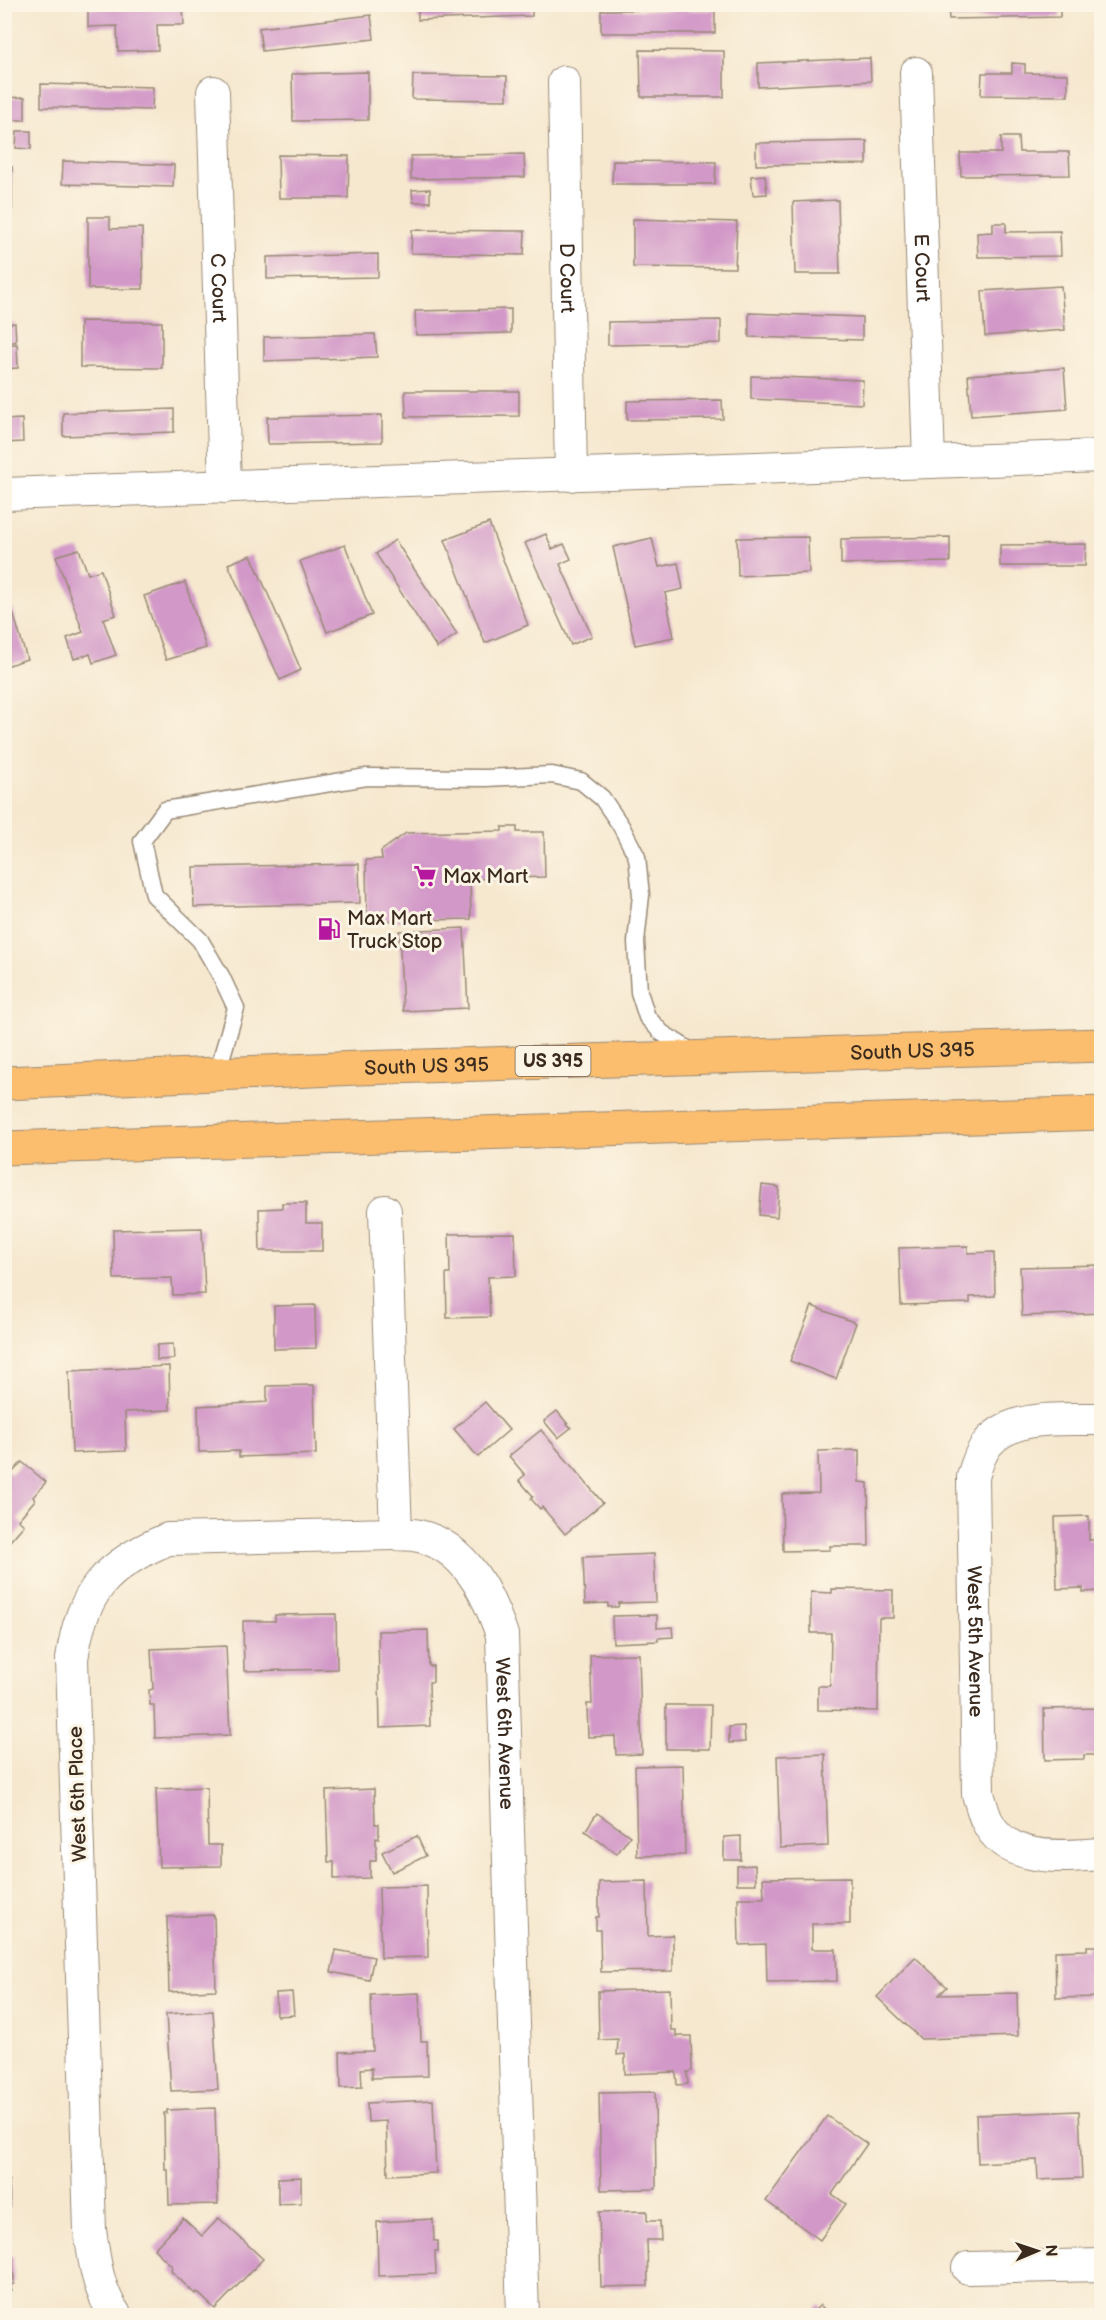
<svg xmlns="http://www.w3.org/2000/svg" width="1106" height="2320" font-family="'Balsamiq Sans',sans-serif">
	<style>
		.building { fill: #d298c8 }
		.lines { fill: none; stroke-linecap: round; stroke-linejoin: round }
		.service-casing { stroke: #988976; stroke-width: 19 }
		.minor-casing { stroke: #988976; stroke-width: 34 }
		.trunk-casing { stroke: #988976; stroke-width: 35 }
		.service { stroke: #fff; stroke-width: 16 }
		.minor { stroke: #fff; stroke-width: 32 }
		.trunk { stroke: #fbbd6e; stroke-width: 33 }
		.labels { text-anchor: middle; stroke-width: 6; stroke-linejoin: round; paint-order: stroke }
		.shield { fill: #fcf5e5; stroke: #75675a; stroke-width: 1.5 }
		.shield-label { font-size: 18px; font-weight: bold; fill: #3b2a1e }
		.street-label { font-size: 20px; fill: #3b2a1e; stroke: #fcf5e5 }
		.poi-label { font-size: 20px; fill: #3b2a1e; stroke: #fcf5e5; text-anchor: start }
	</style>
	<rect width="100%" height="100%" fill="#fcf5e5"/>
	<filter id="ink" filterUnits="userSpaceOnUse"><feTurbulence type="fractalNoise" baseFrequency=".0167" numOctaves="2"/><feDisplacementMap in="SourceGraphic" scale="12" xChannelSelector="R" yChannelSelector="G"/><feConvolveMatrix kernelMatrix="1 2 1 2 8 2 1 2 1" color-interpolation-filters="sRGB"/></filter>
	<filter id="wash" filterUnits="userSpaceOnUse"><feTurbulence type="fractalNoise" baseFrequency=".008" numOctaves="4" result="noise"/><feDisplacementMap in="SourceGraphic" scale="24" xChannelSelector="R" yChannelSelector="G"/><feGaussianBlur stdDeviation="1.35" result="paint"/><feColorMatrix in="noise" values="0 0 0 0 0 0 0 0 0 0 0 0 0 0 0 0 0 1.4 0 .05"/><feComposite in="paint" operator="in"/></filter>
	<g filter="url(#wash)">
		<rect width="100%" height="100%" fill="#f6e8cf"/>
		<g id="blocks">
			<g class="building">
				<polygon points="418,4 532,4 532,16 418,20"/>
				<polygon points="763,4 809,4 809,6 763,8"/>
				<polygon points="948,4 1060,4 1060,17 949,19"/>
				<polygon points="183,5 184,25 157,25 158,50 118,51 117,26 88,27 88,8"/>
				<rect x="601" y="10" width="114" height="23"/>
				<polygon points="371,15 374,39 262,51 259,28"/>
				<rect x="5" y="33" width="5" height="23"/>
				<polygon points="640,50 724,51 724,97 641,97"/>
				<polygon points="870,58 871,81 758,87 758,63"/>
				<polygon points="1012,63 1025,64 1025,73 1068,74 1068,96 981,95 982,73 1012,73"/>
				<polygon points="368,72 368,120 293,121 292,74"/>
				<polygon points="413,75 507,76 507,100 412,99"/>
				<polygon points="41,84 153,87 152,110 41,107"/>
				<polygon points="25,97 25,120 4,120 4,98"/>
				<polygon points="17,131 31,131 31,149 16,148"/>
				<polygon points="1001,137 1018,137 1019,152 1069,152 1070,175 961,176 960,153 1001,153"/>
				<polygon points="867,141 867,164 756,165 756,143"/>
				<polygon points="524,154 525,177 411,179 411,156"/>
				<polygon points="278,155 349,156 348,198 279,198"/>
				<polygon points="63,161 174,165 173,187 62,184"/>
				<polygon points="613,161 716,162 715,184 612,184"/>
				<polygon points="5,167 12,167 12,209 5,210"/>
				<polygon points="765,175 767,194 753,195 751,176"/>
				<polygon points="430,189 430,202 413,202 412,190"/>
				<polygon points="838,200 840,274 795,274 793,202"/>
				<polygon points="88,217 110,217 110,229 142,228 143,289 88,289"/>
				<polygon points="633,219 737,222 735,268 633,267"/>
				<polygon points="993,223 1006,223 1006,232 1060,231 1061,256 978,257 977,233 993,232"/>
				<polygon points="412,230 525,231 524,255 411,253"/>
				<polygon points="4,246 7,246 9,286 4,286"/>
				<polygon points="378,254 378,277 267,279 267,257"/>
				<polygon points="1061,286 1065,330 985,336 982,291"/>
				<polygon points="511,309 511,333 416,335 415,311"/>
				<polygon points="749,313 862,317 862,340 749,337"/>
				<polygon points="721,320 721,343 608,345 608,322"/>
				<polygon points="80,321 162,322 162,368 80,367"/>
				<polygon points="15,323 16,342 4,342 4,324"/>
				<polygon points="375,334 377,357 264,361 264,337"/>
				<polygon points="17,344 18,368 4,369 4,345"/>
				<polygon points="1064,368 1067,409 971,416 968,375"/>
				<polygon points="751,376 863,380 862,404 751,399"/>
				<polygon points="405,391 519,391 519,416 406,417"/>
				<polygon points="722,400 723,419 627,420 627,401"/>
				<polygon points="174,409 174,432 63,436 63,413"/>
				<polygon points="382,415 382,442 268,444 267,417"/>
				<polygon points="22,419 23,442 4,443 4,420"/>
				<polygon points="489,523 528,625 485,643 445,540"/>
				<polygon points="546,534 552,549 564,544 571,559 560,564 592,636 571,645 525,543"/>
				<polygon points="808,537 809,573 738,576 737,538"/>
				<polygon points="950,537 950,562 841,564 841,539"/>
				<polygon points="652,538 659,567 678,563 683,589 665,593 674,637 635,645 613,547"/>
				<polygon points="395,540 457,634 437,648 376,554"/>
				<polygon points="1086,544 1085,566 1000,566 1000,545"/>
				<polygon points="345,545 372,615 327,632 300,561"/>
				<polygon points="79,549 88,574 101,570 116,615 103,619 116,655 93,663 90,654 74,659 67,638 83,632 56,556"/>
				<polygon points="251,555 301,670 280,680 228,564"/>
				<polygon points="185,582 206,648 166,660 144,596"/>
				<polygon points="5,586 27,659 6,666 4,662"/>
				<polygon points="502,827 517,827 517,832 544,832 545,877 470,879 471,919 367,921 366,860 382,859 381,851 406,833 502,831"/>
				<polygon points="359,864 360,903 194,907 193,867"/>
				<polygon points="464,928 468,1008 403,1011 399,931"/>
				<polygon points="762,1185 779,1187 777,1217 759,1215"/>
				<polygon points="282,1203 306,1203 306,1223 322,1223 322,1251 260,1251 259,1209 282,1208"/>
				<polygon points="202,1228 205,1294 173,1295 172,1278 114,1279 113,1230"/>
				<polygon points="515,1233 516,1276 488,1277 490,1317 447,1318 446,1274 450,1274 449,1234"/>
				<polygon points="968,1246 968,1253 994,1252 995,1296 970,1297 970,1303 901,1305 899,1248"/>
				<polygon points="1102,1265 1102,1313 1022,1316 1020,1267"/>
				<polygon points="315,1305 316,1348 274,1349 274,1306"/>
				<polygon points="812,1306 856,1323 836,1379 790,1361"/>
				<polygon points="173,1344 174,1359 157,1360 157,1345"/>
				<polygon points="169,1366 170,1410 125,1412 126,1451 72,1453 69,1371"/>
				<polygon points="314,1385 316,1454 239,1457 239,1451 199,1452 198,1406 267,1402 267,1386"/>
				<polygon points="485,1402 509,1430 478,1457 454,1429"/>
				<polygon points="557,1411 571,1428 558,1438 544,1421"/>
				<polygon points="541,1430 603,1503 565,1534 542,1507 540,1509 531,1499 533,1496 519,1480 525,1475 509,1456"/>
				<polygon points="859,1450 859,1482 868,1483 869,1546 830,1546 830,1550 783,1551 782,1494 819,1493 818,1451"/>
				<polygon points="22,1462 46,1482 33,1497 35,1500 18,1520 24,1525 4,1548 4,1468 11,1474"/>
				<polygon points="1089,1516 1089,1540 1102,1540 1102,1591 1083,1592 1083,1588 1057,1589 1055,1517"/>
				<polygon points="654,1554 656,1602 619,1603 618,1607 608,1607 608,1603 585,1604 583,1557"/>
				<polygon points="832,1589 893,1590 893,1618 879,1618 878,1711 818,1710 818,1686 830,1686 831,1633 811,1633 811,1592 832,1593"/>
				<polygon points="336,1614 337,1669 244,1671 243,1621 275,1621 275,1615"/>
				<polygon points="657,1615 657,1628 672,1627 673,1637 658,1638 658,1641 613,1643 612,1616"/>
				<polygon points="428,1630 429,1666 433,1666 433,1682 429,1682 430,1726 380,1728 378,1631"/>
				<polygon points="226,1646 230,1735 155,1738 154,1705 150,1705 149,1690 153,1689 151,1649"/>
				<polygon points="639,1654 642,1754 616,1755 615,1736 588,1737 587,1704 592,1704 590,1655"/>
				<polygon points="666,1705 711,1705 710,1749 666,1749"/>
				<polygon points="1102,1708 1102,1755 1084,1755 1084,1759 1045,1760 1044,1709"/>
				<polygon points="744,1726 745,1742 729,1743 729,1727"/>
				<polygon points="825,1754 828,1846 780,1848 777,1756"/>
				<polygon points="683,1765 685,1855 637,1856 635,1766"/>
				<polygon points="207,1787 208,1845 221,1845 221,1866 159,1867 156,1789"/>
				<polygon points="374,1789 375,1824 379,1824 379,1839 376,1838 376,1861 370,1861 370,1878 334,1879 334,1862 328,1862 326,1791"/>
				<polygon points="597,1813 630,1836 617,1854 585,1831"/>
				<polygon points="417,1836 426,1856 392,1872 382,1852"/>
				<polygon points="741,1836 741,1860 724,1860 724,1837"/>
				<polygon points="755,1865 756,1884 737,1884 737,1866"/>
				<polygon points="850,1877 850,1924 812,1924 812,1949 836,1949 837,1981 767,1982 766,1944 739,1945 738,1898 764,1898 763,1878"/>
				<polygon points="647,1881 648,1936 673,1935 673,1971 601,1972 600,1930 596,1930 596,1917 599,1917 599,1882"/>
				<polygon points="427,1886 428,1957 381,1958 379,1887"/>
				<polygon points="214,1915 216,1990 169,1992 167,1917"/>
				<polygon points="1087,1946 1100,1946 1102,1951 1102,1997 1056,1998 1055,1951 1087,1950"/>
				<polygon points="336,1950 374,1957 369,1980 331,1972"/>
				<polygon points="915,1957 947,1987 939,1995 1017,1993 1018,2036 921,2039 877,1997"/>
				<polygon points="670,1989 671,2030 676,2030 676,2036 691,2036 692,2071 687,2072 688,2084 677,2085 676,2072 625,2074 625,2054 617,2055 618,2039 599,2040 598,1991"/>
				<polygon points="292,1992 294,2015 277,2016 276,1993"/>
				<polygon points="419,1993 421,2041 427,2041 428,2076 372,2078 372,2068 361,2069 362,2087 341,2088 340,2052 373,2051 371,1995"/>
				<polygon points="213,2011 218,2089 171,2091 166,2014"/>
				<polygon points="655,2092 656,2189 601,2190 599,2093"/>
				<polygon points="433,2100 436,2173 388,2175 386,2121 368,2122 367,2103"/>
				<polygon points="215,2108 218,2204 169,2205 168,2170 165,2170 164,2113 167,2113 167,2110"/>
				<polygon points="1079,2111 1082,2178 1038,2180 1037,2160 978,2163 976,2115"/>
				<polygon points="827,2116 867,2144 832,2194 846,2204 820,2240 766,2201"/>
				<polygon points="301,2177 301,2203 278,2204 278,2178"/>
				<polygon points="4,2180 9,2180 10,2208 4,2208"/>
				<polygon points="647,2211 647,2221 660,2221 661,2240 647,2240 648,2286 601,2287 599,2212"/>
				<polygon points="183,2218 202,2236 219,2218 263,2259 215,2309 197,2292 195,2294 171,2271 172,2266 154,2249"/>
				<polygon points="433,2219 434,2241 438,2241 438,2251 435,2251 436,2274 378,2276 377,2222"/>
				<polygon points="4,2232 9,2232 10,2256 13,2256 14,2284 11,2284 11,2291 4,2291"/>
				<polygon points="820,2305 831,2316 810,2316"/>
			</g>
		</g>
	</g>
	<g filter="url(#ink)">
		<use href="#blocks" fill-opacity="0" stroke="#988976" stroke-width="1.5"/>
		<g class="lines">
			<g class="service-casing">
				<polyline id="service" points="217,1073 236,1008 221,976 200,940 154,895 142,841 165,810 367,777 486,778 552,775 581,781 602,798 621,826 637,857 641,895 636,942 639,992 647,1017 662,1033 696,1054"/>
			</g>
			<g class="minor-casing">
				<g id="minor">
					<path id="s1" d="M 916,73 L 929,462"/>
					<path id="s2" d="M 564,82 L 571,475"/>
					<path id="s3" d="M 213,92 L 225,487"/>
					<polyline points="4,494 1102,456"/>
					<path id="s4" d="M 385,1211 L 396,1534 C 404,1535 412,1534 419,1536 C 466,1547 488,1594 502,1635 L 523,2316"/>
					<path id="s5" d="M 1102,1419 C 1065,1420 1014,1413 988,1443 C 980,1453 976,1466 973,1477 L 978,1794 C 981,1803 983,1813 987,1821 C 1008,1864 1063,1856 1102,1854"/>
					<polyline points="968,2268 1102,2265"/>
					<path d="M 116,2316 C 98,2291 94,2260 90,2230 L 72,1659 C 81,1592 107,1564 168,1539 L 396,1534"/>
				</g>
			</g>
			<g class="trunk-casing">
				<g id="trunk">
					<path id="s6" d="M 4,1083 L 359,1068 L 1102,1045"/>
					<polyline points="4,1148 1102,1113"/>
				</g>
			</g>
			<use href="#service" class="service"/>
			<use href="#minor" class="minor"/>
			<use href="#trunk" class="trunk"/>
		</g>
	</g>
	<defs>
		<g id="supermarket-bare" transform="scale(1.8)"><path d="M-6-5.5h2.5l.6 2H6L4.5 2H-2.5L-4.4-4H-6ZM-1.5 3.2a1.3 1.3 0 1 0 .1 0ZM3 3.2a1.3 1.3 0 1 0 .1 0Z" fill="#b5179e" stroke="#fcf5e5" stroke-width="2.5" paint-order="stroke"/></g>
		<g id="fuel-bare" transform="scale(1.8)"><path d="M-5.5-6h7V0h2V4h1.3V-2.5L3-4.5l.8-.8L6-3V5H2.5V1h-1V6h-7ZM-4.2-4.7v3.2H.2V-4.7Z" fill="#b5179e" stroke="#fcf5e5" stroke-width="2.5" paint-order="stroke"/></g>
	</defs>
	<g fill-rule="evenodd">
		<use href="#supermarket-bare" x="425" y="876"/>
		<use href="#fuel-bare" x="329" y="929"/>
	</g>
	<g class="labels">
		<rect class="shield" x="515.5" y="1046" width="75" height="30" rx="4.5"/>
		<g class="shield-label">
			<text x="553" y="1067">US 395</text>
		</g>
		<g class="street-label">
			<text dy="7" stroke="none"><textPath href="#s1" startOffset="195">E Court</textPath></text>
			<text dy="7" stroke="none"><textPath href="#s2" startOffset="196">D Court</textPath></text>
			<text dy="7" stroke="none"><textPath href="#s3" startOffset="196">C Court</textPath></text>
			<text dy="7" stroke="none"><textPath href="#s6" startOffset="909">South US 395</textPath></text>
			<text dy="7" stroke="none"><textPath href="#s6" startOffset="423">South US 395</textPath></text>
			<text dy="7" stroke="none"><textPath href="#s5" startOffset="322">West 5th Avenue</textPath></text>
			<text dy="7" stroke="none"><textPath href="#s4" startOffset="580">West 6th Avenue</textPath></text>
			<text transform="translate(77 1794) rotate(-92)" y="7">West 6th Place</text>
		</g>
		<g class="poi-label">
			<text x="443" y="883">Max Mart</text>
			<text x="347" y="925">Max Mart<tspan x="347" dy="23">Truck Stop</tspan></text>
		</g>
	</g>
	<rect width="1106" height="2320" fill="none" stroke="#fcf5e5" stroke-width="24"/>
	<g transform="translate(1037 2251) rotate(88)" stroke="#fcf5e5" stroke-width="4.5" paint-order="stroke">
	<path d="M0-4.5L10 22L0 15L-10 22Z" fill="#3b2a1e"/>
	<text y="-9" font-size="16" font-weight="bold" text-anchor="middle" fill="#3b2a1e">N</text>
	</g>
</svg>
